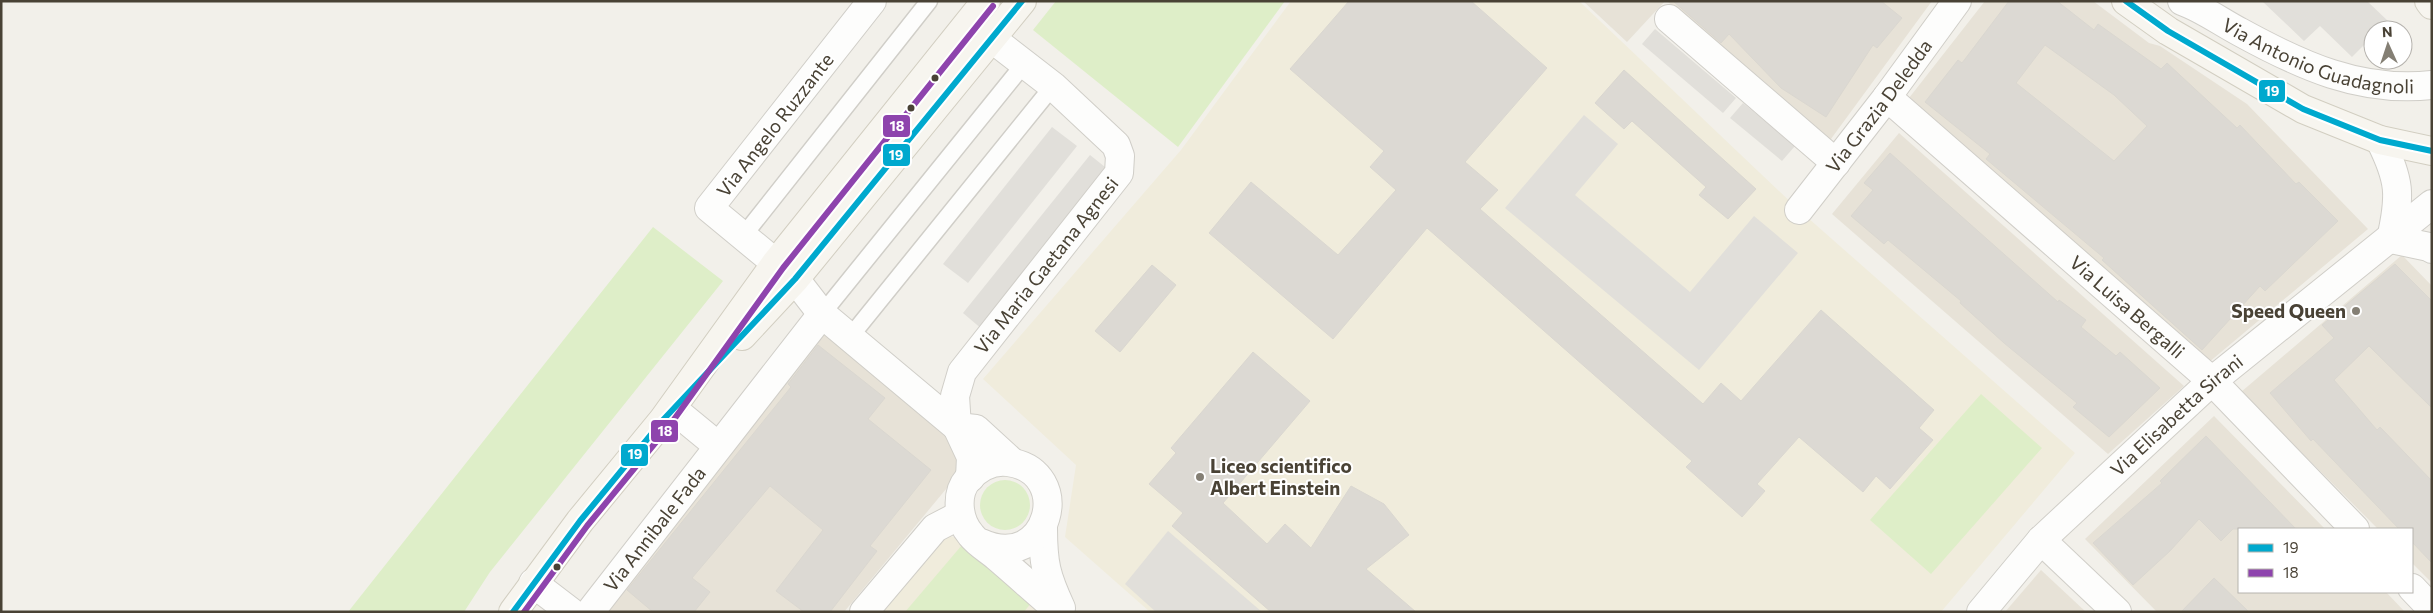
<svg xmlns="http://www.w3.org/2000/svg" width="2433" height="613" font-family="Commissioner,sans-serif">
	<style>
		.residential { fill: #e7e2d7 }
		.education { fill: #f0ecdc }
		.green { fill: #deeec8 }
		.parking { fill: #e1dfda }
		.building { fill: #dcd9d3; stroke: #dad7d0; fill-rule: evenodd }
		.lines { fill: none; stroke-linecap: round; stroke-linejoin: round }
		.lane-casing { stroke: #d0cec8; stroke-width: 19 }
		.street-casing { stroke: #d0cec8; stroke-width: 30 }
		.secondary-casing { stroke: #d2cec1; stroke-width: 30 }
		.lane { stroke: #fdfdfc; stroke-width: 16 }
		.street { stroke: #fdfdfc; stroke-width: 28 }
		.secondary { stroke: #f7f5ef; stroke-width: 28 }
		.bus-1-casing { stroke: #fff; stroke-width: 10 }
		.bus-2-casing { stroke: #fff; stroke-width: 10 }
		.bus-1 { stroke: #00a9ce; stroke-width: 6 }
		.bus-2 { stroke: #8e44ad; stroke-width: 6 }
		.bus-dot { fill: #494235; stroke: #fff; stroke-width: 2 }
		.poi-dot { fill: #847f74; stroke: #fff; stroke-width: 2 }
		.labels { text-anchor: middle; stroke-width: 4; stroke-linejoin: round; paint-order: stroke }
		.street-label { font-size: 19px; fill: #494235; stroke: #fff }
		.poi-label { font-size: 19px; font-weight: bold; fill: #494235; stroke: #fff; text-anchor: end }
		.line-badge { stroke: #fff; stroke-width: 2 }
		.badge-label { font-size: 14px; text-anchor: middle; font-weight: bold; fill: #fff }
	</style>
	<rect width="100%" height="100%" fill="#f2f0ea"/>
	<g class="residential">
		<polygon points="1583,1 1665,1 1627,42"/>
		<polygon points="1667,1 1932,1 1828,143"/>
		<polygon points="1985,1 2093,1 2149,43 2160,46 2247,104 2368,229 2208,363 1909,98"/>
		<polygon points="1899,133 2184,386 2108,454 1832,214"/>
		<polygon points="2402,255 2432,286 2432,583 2412,563 2412,529 2378,529 2241,392"/>
		<polygon points="821,332 954,438 961,471 844,612 601,612"/>
		<polygon points="2214,416 2325,529 2239,529 2239,592 2386,592 2405,612 2157,612 2085,539"/>
		<polygon points="2041,570 2086,612 2005,612"/>
	</g>
	<g class="education">
		<polygon points="1291,1 1579,1 1799,210 2075,453 1941,612 1150,612 1065,537 1076,465 983,379 1181,150"/>
		<polygon points="950,536 963,540 1049,612 876,612 938,541"/>
	</g>
	<g class="green">
		<polygon points="1056,1 1285,1 1178,147 1033,30"/>
		<polygon points="653,227 723,281 490,572 464,612 348,612"/>
		<polygon points="1981,394 2042,448 1931,574 1870,520"/>
		<circle cx="1005" cy="505" r="25"/>
		<polygon points="962,545 1031,603 1024,612 905,612"/>
	</g>
	<g class="parking">
		<polygon points="2262,1 2367,1 2388,21 2379,30 2373,30 2373,36 2352,57 2320,26 2304,41"/>
		<polygon points="1655,29 1736,98 1723,113 1642,44"/>
		<polygon points="1743,103 1795,146 1782,161 1730,118"/>
		<polygon points="1584,115 1618,144 1575,195 1690,292 1754,216 1798,253 1699,370 1505,208"/>
		<polygon points="1052,127 1077,146 968,283 943,264"/>
		<polygon points="1090,155 1110,171 983,330 963,313"/>
		<polygon points="1168,531 1262,612 1156,612 1125,584"/>
	</g>
	<g class="building">
		<polygon points="1349,1 1471,1 1547,68 1465,162 1498,190 1480,209 1703,404 1721,383 1741,401 1821,310 1934,410 1919,428 1933,440 1890,489 1876,476 1863,492 1799,437 1757,484 1765,491 1742,517 1686,467 1692,461 1427,228 1333,339 1209,233 1251,182 1338,255 1396,190 1370,167 1384,151 1290,69"/>
		<polygon points="1673,1 1881,1 1902,18 1877,48 1873,45 1826,117 1781,88 1729,34 1721,43"/>
		<path d="M 2009,1 L 2057,1 L 2094,30 L 2098,24 L 2161,69 L 2167,63 L 2237,128 L 2240,125 L 2296,184 L 2299,182 L 2338,221 L 2265,291 L 2260,286 L 2202,350 L 2102,260 L 2104,258 L 1986,159 L 1990,154 L 1925,102 L 1958,60 L 1962,63 ZM 2045,45 L 2114,95 L 2147,126 L 2114,161 L 2016,83 Z"/>
		<polygon points="1624,70 1756,189 1728,219 1699,195 1706,187 1632,121 1624,129 1595,103"/>
		<polygon points="1890,153 2058,302 2059,300 2086,320 2081,327 2116,356 2120,352 2160,388 2109,437 2073,407 2077,403 2004,343 1960,303 1961,301 1888,240 1884,244 1851,216 1873,190 1864,183"/>
		<polygon points="2395,264 2432,301 2432,408 2369,346 2334,380 2377,430 2380,427 2432,481 2432,563 2412,542 2412,529 2399,529 2313,439 2311,441 2270,393 2334,338 2322,325"/>
		<polygon points="1152,265 1176,285 1120,352 1095,331"/>
		<polygon points="818,345 885,398 868,419 931,470 870,546 877,551 830,612 804,612 776,591 823,530 770,486 692,578 710,592 694,612 653,612 627,590 791,387 788,384"/>
		<polygon points="1253,352 1310,401 1223,503 1267,544 1285,524 1311,548 1351,486 1384,504 1409,535 1366,569 1416,612 1271,612 1172,526 1183,513 1149,484 1176,453 1171,448"/>
		<polygon points="2206,436 2296,529 2233,529 2221,541 2199,519 2170,551 2133,585 2093,543 2162,483 2160,481"/>
		<polygon points="2214,578 2249,612 2181,612"/>
	</g>
	<g class="lines">
		<g class="lane-casing">
			<g id="lane">
				<polyline points="744,235 929,1"/>
				<polyline points="822,314 1024,64"/>
				<polyline points="850,337 1053,86"/>
			</g>
		</g>
		<g class="street-casing">
			<g id="street">
				<polyline points="872,1 709,208 795,279 822,314 957,427 976,429 1012,462"/>
				<path id="s1" d="M 2182,1 C 2202,8 2221,22 2240,32 C 2300,65 2360,93 2432,85"/>
				<polyline points="1669,19 1836,163"/>
				<path id="s2" d="M 1887,97 L 2212,381 L 2355,529"/>
				<path d="M 2380,140 C 2400,180 2401,195 2391,239"/>
				<path id="s3" d="M 1799,210 L 1887,97 L 1957,1"/>
				<polyline points="2391,239 2429,247 2432,249"/>
				<polyline points="673,409 718,446"/>
				<path id="s4" d="M 970,478 L 971,457 L 957,427 L 955,396 L 962,372 L 1119,173 L 1120,156 L 1116,145 L 1053,86 L 991,38"/>
				<path d="M 1043,528 C 1043,563 1046,576 1061,608"/>
				<polyline points="2041,540 2117,612"/>
				<path d="M 981,543 C 1049,574 1076,471 1008,462 C 992,460 979,467 968,479 C 955,494 958,520 971,535 C 978,544 989,550 997,557 C 1018,575 1039,594 1060,612"/>
				<polyline points="533,583 571,612"/>
				<polyline points="2412,588 2432,609"/>
				<path id="s5" d="M 590,612 L 822,314"/>
				<polyline points="864,612 935,528 960,515"/>
				<path id="s6" d="M 1981,612 L 2041,540 L 2212,381 L 2432,204"/>
			</g>
		</g>
		<g class="secondary-casing">
			<g id="secondary">
				<polyline points="2126,1 2168,31 2303,109 2380,140 2432,151"/>
				<polyline points="2429,1 2432,5"/>
				<polyline points="742,336 795,279 1022,1"/>
				<polyline points="513,612 580,521 663,420 776,263 986,1"/>
			</g>
		</g>
		<use href="#lane" class="lane"/>
		<use href="#street" class="street"/>
		<use href="#secondary" class="secondary"/>
		<g class="bus-1-casing">
			<g id="bus-1">
				<polyline points="2126,1 2168,31 2303,109 2380,140 2432,151"/>
				<polyline points="513,612 580,521 663,420 795,279 1022,1"/>
			</g>
		</g>
		<g class="bus-2-casing">
			<polyline id="bus-2" points="524,612 587,526 670,425 783,268 993,6"/>
		</g>
		<use href="#bus-1" class="bus-1"/>
		<use href="#bus-2" class="bus-2"/>
	</g>
	<g class="bus-dot">
		<circle cx="935" cy="78" r="4.5"/>
		<circle cx="911" cy="108" r="4.5"/>
		<circle cx="557" cy="567" r="4.5"/>
	</g>
	<g class="poi-dot">
		<circle cx="2356" cy="311" r="5"/>
		<circle cx="1200" cy="477" r="5"/>
	</g>
	<g class="labels">
		<g class="street-label">
			<text dy="7" stroke="none"><textPath href="#s1" startOffset="149">Via Antonio Guadagnoli</textPath></text>
			<text dy="7" stroke="none"><textPath href="#s3" startOffset="131">Via Grazia Deledda</textPath></text>
			<text transform="translate(775 125) rotate(-52)" y="7">Via Angelo Ruzzante</text>
			<text dy="7" stroke="none"><textPath href="#s4" startOffset="246">Via Maria Gaetana Agnesi</textPath></text>
			<text dy="7" stroke="none"><textPath href="#s2" startOffset="319">Via Luisa Bergalli</textPath></text>
			<text dy="7" stroke="none"><textPath href="#s6" startOffset="278">Via Elisabetta Sirani</textPath></text>
			<text dy="7" stroke="none"><textPath href="#s5" startOffset="105">Via Annibale Fada</textPath></text>
		</g>
		<g class="poi-label">
			<text x="2346" y="318">Speed Queen</text>
			<text x="1210" y="473" text-anchor="start">Liceo scientifico<tspan x="1210" dy="22">Albert Einstein</tspan></text>
		</g>
	</g>
	<g class="line-badge">
		<rect x="2258" y="79" width="28" height="24" rx="5" fill="#00a9ce"/>
		<rect x="882" y="114" width="29" height="24" rx="5" fill="#8e44ad"/>
		<rect x="882" y="143" width="29" height="24" rx="5" fill="#00a9ce"/>
		<rect x="650" y="419" width="29" height="24" rx="5" fill="#8e44ad"/>
		<rect x="620" y="443" width="29" height="24" rx="5" fill="#00a9ce"/>
	</g>
	<g class="badge-label">
		<text x="2272" y="96">19</text>
		<text x="897" y="131">18</text>
		<text x="896" y="160">19</text>
		<text x="665" y="436">18</text>
		<text x="635" y="459">19</text>
	</g>
	<rect width="2433" height="613" fill="none" stroke="#494235" stroke-width="5"/>
	<rect x="2238" y="528" width="175" height="65" fill="#ffffff" stroke="#b6b3ae"/>
	<rect x="2248" y="544" width="25" height="8" fill="#00a9ce" stroke="#b6b3ae"/>
	<text x="2283" y="553" font-size="15" fill="#494235">19</text>
	<rect x="2248" y="569" width="25" height="8" fill="#8e44ad" stroke="#b6b3ae"/>
	<text x="2283" y="578" font-size="15" fill="#494235">18</text>
	<g transform="translate(2388 45) rotate(357)"><circle r="24" fill="#ffffff" stroke="#b6b3ae"/>
	<path d="M0-4L9 19L0 12L-9 19Z" fill="#847f74"/>
	<text y="-8" font-size="14" font-weight="bold" text-anchor="middle" fill="#494235">N</text>
	</g>
</svg>
